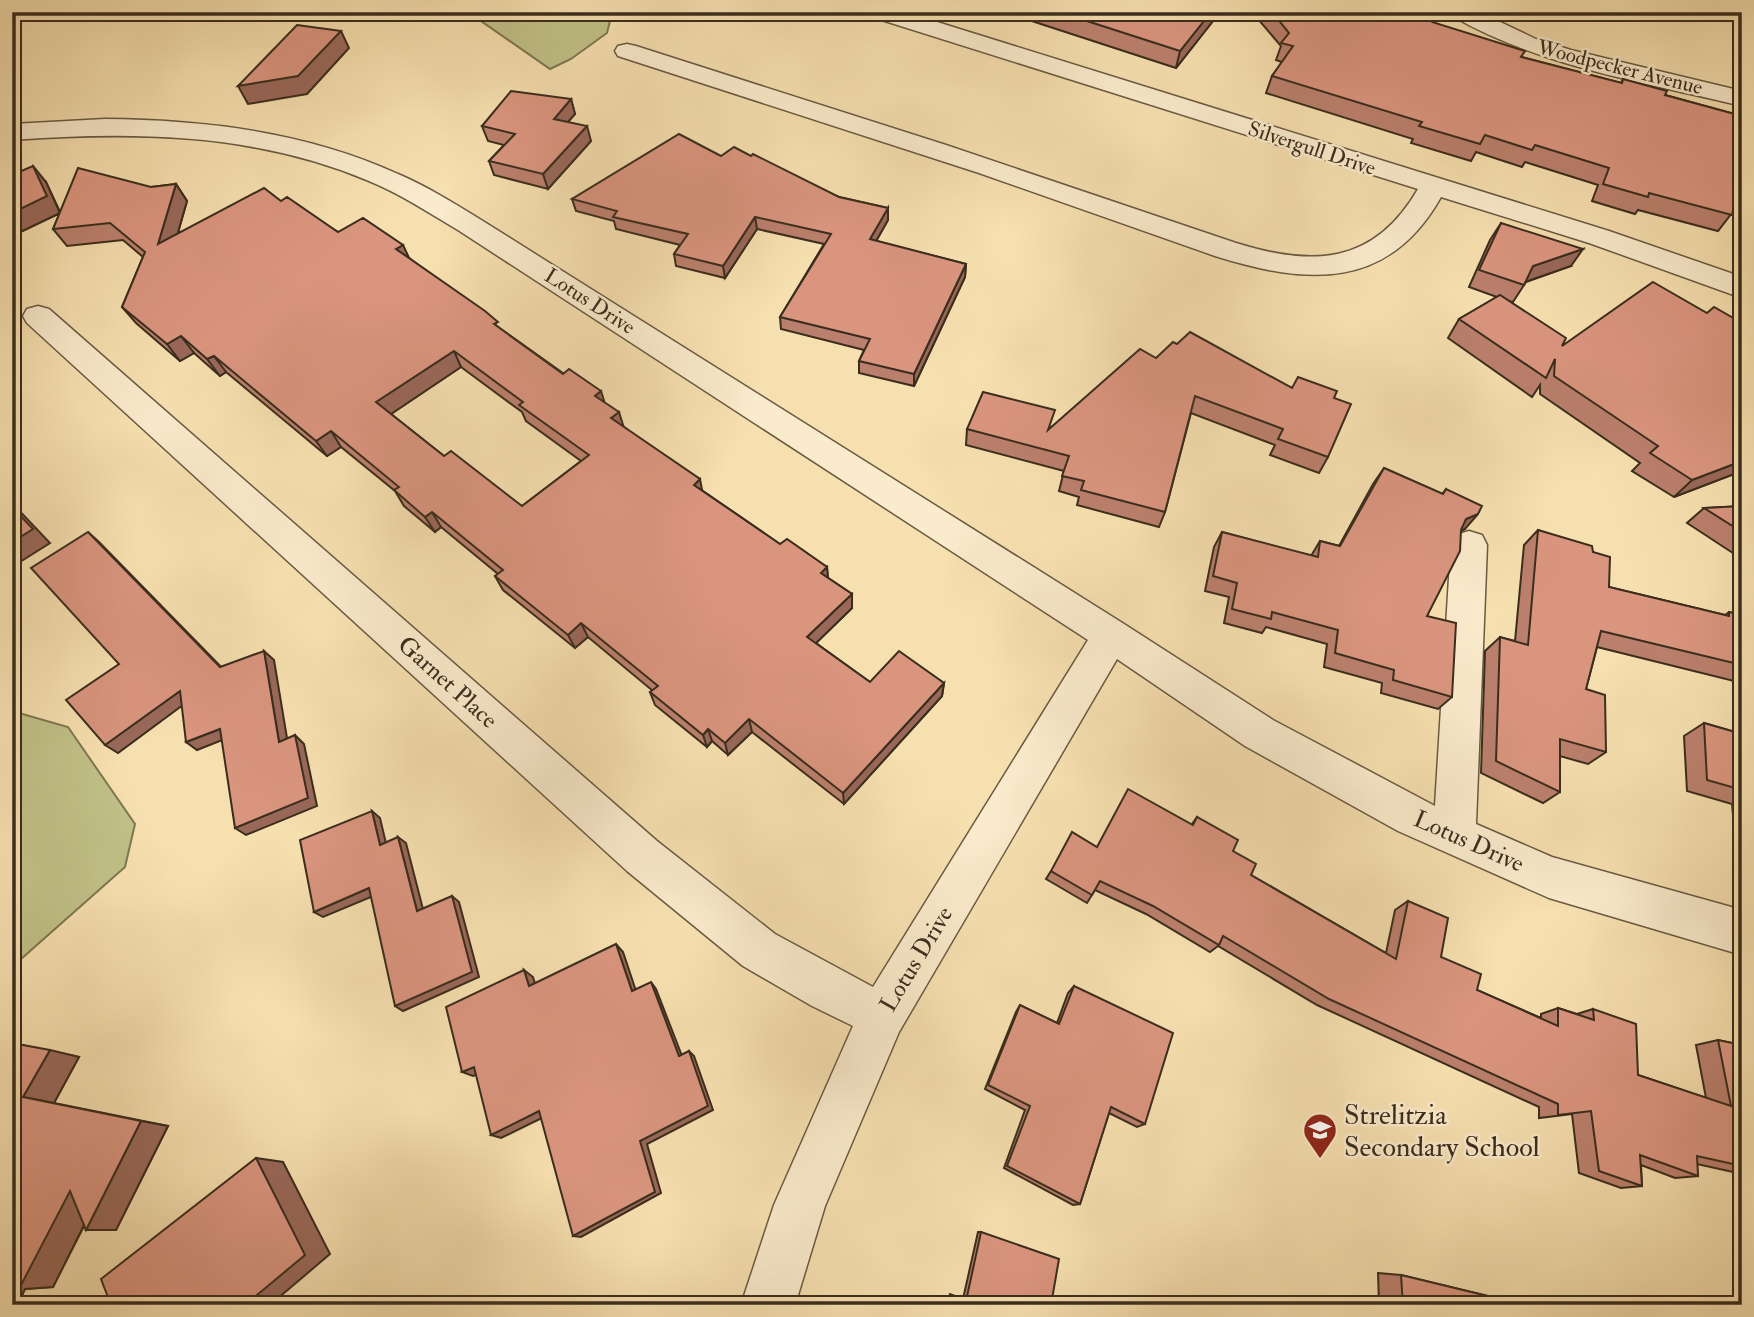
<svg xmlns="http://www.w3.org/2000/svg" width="1754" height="1317" font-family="'IM FELL Double Pica',serif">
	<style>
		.green { fill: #c1c188; stroke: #7e7752; stroke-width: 2 }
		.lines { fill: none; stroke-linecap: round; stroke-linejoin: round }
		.minor-casing { stroke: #695a42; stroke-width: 3 }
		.minor { fill: #faebcc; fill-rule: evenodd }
		.wall { fill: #bb806d; stroke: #3a2d1d; stroke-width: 2; fill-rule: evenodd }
		.shaded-wall { fill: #996859; stroke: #3a2d1d; stroke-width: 2 }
		.building { fill: #da957f; stroke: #3a2d1d; stroke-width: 2; fill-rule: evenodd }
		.labels { text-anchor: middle; stroke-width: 5; stroke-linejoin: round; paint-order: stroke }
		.far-street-label { font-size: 21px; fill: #3a2d1d; stroke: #faebcc }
		.street-label { font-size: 24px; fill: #3a2d1d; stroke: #faebcc }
		.near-poi-label { font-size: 28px; fill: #3a2d1d; stroke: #faebcc; text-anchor: start }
	</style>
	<rect width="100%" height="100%" fill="#f7e0b0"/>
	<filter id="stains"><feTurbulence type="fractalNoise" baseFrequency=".00286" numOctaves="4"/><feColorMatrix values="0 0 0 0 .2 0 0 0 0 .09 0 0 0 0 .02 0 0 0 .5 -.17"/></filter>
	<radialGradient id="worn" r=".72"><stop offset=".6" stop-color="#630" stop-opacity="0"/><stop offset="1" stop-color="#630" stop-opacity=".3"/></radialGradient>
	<g class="green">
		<polygon points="468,12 605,12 611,17 607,33 571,59 550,69"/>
		<polygon points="12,711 68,727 135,824 125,867 12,967"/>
	</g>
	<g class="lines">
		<g class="minor-casing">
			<g id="minor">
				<path d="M 869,12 L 905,12 L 1609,231 L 1742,277 L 1742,298 L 1589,243 L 1441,197 C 1388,291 1307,285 1215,256 L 979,173 L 618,56 L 615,51 L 618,46 L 627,44 L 636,46 L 946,145 L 1236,243 C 1313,267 1374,265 1418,189 L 872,17 Z"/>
				<path d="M 1451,12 L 1479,12 L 1536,39 L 1571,50 L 1742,91 L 1742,106 C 1644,82 1542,67 1454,17 Z"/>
				<path d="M 105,119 C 206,120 306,132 398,174 C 426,186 452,202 478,218 L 1124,624 L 1273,720 L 1435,806 L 1451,545 L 1456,535 L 1469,531 L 1482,535 L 1487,545 L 1476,824 L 1552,857 L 1742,910 L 1742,955 L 1549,898 L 1398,831 L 1245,746 L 1117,659 L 899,1032 L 825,1206 L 795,1305 L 741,1305 L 774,1205 L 853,1026 L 812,1006 L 743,966 L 627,871 L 27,323 L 23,316 L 27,309 L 38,306 L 49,309 L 657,841 L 775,934 L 873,987 L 1088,640 L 458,230 C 429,213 401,194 369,181 C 255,133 134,131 12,140 L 12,124 Z"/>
			</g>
		</g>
		<use href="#minor" class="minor"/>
	</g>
	<g class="wall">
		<polygon points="1004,12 1220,12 1176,68"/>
		<polygon points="1252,12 1426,12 1432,22 1522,57 1621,83 1623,79 1665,95 1742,116 1742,217 1741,217 1732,213 1718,231 1638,210 1635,214 1592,201 1598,185 1525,162 1522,167 1476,152 1471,161 1411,143 1413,139 1266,93 1272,76 1282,62 1276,60 1281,46"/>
		<polygon points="571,99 575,114 568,122 591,141 548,189 494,175 489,161 504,145 488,141 482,126"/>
		<polygon points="721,156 839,197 888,208 888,220 876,241 966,264 965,277 914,386 859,373 859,361 864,350 781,329 780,317 824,244 757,229 725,278 676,266 674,254 680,245 616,229 614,221 576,211 572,199"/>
		<path d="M 46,182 L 60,212 L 151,187 L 176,184 L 187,201 L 178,233 L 281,201 L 338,232 L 409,258 L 501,329 L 605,403 L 623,426 L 703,491 L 780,544 L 827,567 L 828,578 L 852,594 L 852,608 L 816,643 L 870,682 L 944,683 L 942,696 L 844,804 L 752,732 L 728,755 L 712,741 L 707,747 L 655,705 L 650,692 L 653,691 L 588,637 L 575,648 L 503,590 L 495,576 L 498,574 L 441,527 L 435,532 L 404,506 L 395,491 L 341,447 L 327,456 L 226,372 L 220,376 L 194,353 L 180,361 L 136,323 L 122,307 L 143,257 L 123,240 L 67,246 L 53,229 L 60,213 L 12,236 ZM 461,367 L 522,412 L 526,421 L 581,461 L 522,506 L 444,456 L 391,414 Z"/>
		<polygon points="1501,223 1571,266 1526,282 1513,302 1508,301 1562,346 1742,471 1674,497 1632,471 1640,463 1540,394 1540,385 1532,397 1448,338 1459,319 1497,297 1469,287 1490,240"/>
		<polygon points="1177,344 1292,388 1334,398 1328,457 1319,473 1270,455 1275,445 1191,413 1165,512 1159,527 1077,505 1079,497 1059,491 1064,471 966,445 967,429 1051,427"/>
		<polygon points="1384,468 1442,494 1446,489 1465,529 1461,531 1427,616 1452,697 1438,709 1381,693 1382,683 1324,667 1327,644 1266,627 1262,633 1224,623 1229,597 1205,591 1214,547 1222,532 1311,556 1320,541 1339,546 1373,484"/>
		<polygon points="1742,506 1742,559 1687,523 1704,508"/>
		<polygon points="1538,530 1593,552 1609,587 1725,615 1729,612 1742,615 1742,683 1597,647 1586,689 1606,752 1588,764 1560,756 1560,792 1543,803 1481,773 1485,651 1500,637 1515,641 1524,545"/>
		<polygon points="1704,723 1742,734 1742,861 1737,860 1732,804 1687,791 1684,736"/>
		<polygon points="1197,817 1233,851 1251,875 1386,953 1395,910 1408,901 1441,957 1477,990 1541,1018 1541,1014 1558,1008 1577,1014 1593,1009 1638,1075 1706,1098 1696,1045 1718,1040 1742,1045 1742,1174 1697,1164 1698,1176 1675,1178 1641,1165 1642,1186 1621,1188 1579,1173 1572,1114 1539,1118 1539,1107 1317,1005 1218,946 1210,952 1146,914 1095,890 1087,903 1046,879 1051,871 1097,847 1192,824"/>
		<polygon points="1074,986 1145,1124 1137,1127 1109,1113 1080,1204 1073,1205 1004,1168 1025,1110 985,1089 1016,1012 1020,1005 1057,1023 1068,993"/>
		<polygon points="12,1043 79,1057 54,1103 168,1126 116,1230 86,1230 84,1226 53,1287 25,1289 18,1303"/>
		<polygon points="978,1232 981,1232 1051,1305 947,1305 950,1294 963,1299"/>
		<polygon points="1378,1273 1401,1275 1525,1305 1379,1305"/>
	</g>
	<g class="shaded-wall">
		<polygon points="1211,12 1220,12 1176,68 1180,51"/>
		<polygon points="341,31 349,48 307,94 248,104 238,86"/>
		<polygon points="571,99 575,114 558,133 554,119"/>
		<polygon points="587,126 591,141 548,189 543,174"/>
		<polygon points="33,166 46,182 60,213 12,236 12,213"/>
		<polygon points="176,184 187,201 170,260 158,244"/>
		<polygon points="888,208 888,220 870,252 870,239"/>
		<polygon points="755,217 757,229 725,278 723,266"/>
		<polygon points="403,245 411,262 396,249"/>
		<polygon points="1583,249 1571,266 1522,283 1533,266"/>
		<polygon points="966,264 965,277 914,386 914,374"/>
		<polygon points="181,336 194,353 180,361 167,344"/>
		<polygon points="454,351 461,367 385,418 376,402"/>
		<polygon points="214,356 226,372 220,376 207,359"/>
		<polygon points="601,391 606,407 595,396"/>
		<polygon points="619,412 624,428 611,418"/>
		<polygon points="331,431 341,447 327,456 316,441"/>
		<polygon points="1742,461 1742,471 1674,497 1692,480"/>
		<polygon points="700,479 703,495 694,485"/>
		<polygon points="12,503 50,543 12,567"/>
		<polygon points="432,512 441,527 435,532 425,517"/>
		<polygon points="1478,514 1465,529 1454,534 1466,519"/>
		<polygon points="88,532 99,542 230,676 220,667"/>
		<polygon points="827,567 828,581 821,573"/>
		<polygon points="852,594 852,608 809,650 807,637"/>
		<polygon points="581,623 588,637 575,648 568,635"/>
		<polygon points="264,651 274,660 289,750 279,742"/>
		<polygon points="944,683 942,696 844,804 843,793"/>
		<polygon points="180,691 191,699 118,753 105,745"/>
		<polygon points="749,719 752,732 728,755 725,743"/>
		<polygon points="220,729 230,737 197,750 186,742"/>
		<polygon points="708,729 712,741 707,747 703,735"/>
		<polygon points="295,735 304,744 317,806 246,835 235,828"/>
		<polygon points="372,811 380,818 388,852 380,845"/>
		<polygon points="398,837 406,843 425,917 417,911"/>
		<polygon points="369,888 378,894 323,917 314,912"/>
		<polygon points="452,896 459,902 479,977 403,1011 395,1006"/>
		<polygon points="616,944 623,952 638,997 632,991"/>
		<polygon points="524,970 533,977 538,993 529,986"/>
		<polygon points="651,982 656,989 684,1061 679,1056"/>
		<polygon points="50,1050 79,1057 54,1103 23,1097"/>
		<polygon points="689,1051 694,1056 713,1110 647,1144 661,1193 581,1237 573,1236 640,1141"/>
		<polygon points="474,1067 485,1072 473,1076 462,1072"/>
		<polygon points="539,1111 548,1115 501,1138 491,1135"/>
		<polygon points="141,1121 168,1126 116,1230 86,1230"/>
		<polygon points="256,1158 283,1162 330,1254 270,1305 245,1305"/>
		<polygon points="70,1191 100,1193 53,1287 25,1289 18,1303 12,1304 12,1282"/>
	</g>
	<g class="building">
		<polygon points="1059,12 1211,12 1180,51"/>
		<polygon points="1272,12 1426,12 1432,22 1525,51 1521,57 1622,83 1623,79 1667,91 1665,95 1742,116 1742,194 1737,192 1732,215 1649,193 1648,197 1603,184 1609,168 1535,145 1532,150 1485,135 1480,144 1419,126 1422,122 1272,76 1293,46 1281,43 1289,33"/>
		<polygon points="297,25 341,31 298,76 238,86"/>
		<polygon points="511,91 571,99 554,119 587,126 543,174 489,161 515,134 482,126"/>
		<polygon points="679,134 721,156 734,147 751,156 753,154 839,197 888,208 870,239 966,264 914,374 859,361 870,339 780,317 831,234 755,217 723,266 674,254 688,234 613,217 617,211 572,199"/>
		<polygon points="33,166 47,196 12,213 12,175"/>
		<path d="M 78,168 L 151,187 L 176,184 L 158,244 L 264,188 L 281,201 L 287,197 L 338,232 L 363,218 L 403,245 L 396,249 L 485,311 L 498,322 L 494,324 L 563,374 L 569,369 L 601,391 L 595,396 L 619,412 L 611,418 L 700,479 L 694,485 L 780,544 L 787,539 L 827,567 L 821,573 L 852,594 L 807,637 L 870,682 L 899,651 L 944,683 L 843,793 L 749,719 L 725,743 L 708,729 L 703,735 L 650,692 L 658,686 L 581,623 L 568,635 L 495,576 L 503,570 L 432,512 L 425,517 L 394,490 L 399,487 L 331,431 L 316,441 L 214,356 L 207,359 L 181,336 L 167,344 L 122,307 L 145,252 L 110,223 L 53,229 ZM 454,351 L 523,402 L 519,405 L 589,455 L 522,506 L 451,451 L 444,456 L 376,402 Z"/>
		<polygon points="1501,223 1583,249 1533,266 1524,285 1479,270"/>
		<polygon points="1653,282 1707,313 1714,307 1742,323 1742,461 1692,480 1650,453 1658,446 1554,376 1555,359 1546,378 1459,319 1500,295 1566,338 1562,346"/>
		<polygon points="1190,332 1292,388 1298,377 1337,391 1334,398 1351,404 1328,457 1278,439 1283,429 1195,396 1165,512 1081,490 1084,481 1062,476 1069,456 967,429 983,392 1055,410 1048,430 1140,349 1156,358 1173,342 1177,344"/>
		<polygon points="1384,468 1443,494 1446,489 1482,506 1478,514 1466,519 1461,530 1460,551 1427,616 1456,623 1452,697 1393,680 1394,670 1335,653 1338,630 1272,612 1271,619 1232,609 1237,583 1213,576 1222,532 1318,557 1320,541 1340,546"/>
		<polygon points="1742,506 1742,532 1704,508"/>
		<polygon points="12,507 33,529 12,542"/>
		<polygon points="1538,530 1592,546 1593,552 1610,557 1609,587 1729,616 1729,612 1742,615 1742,665 1601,631 1586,689 1605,695 1606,752 1560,739 1560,792 1496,761 1500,637 1528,645"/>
		<polygon points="88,532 220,667 264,651 279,742 295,735 308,798 235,828 220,729 186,742 180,691 105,745 66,700 119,664 31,568"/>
		<polygon points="1704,723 1742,734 1742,790 1707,780"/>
		<polygon points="1128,789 1193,825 1197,817 1238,840 1233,851 1256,864 1251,875 1396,959 1408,901 1448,918 1441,957 1481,974 1477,990 1558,1026 1558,1008 1594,1020 1593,1009 1636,1024 1638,1075 1731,1106 1718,1040 1742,1045 1742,1166 1697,1156 1698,1176 1640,1155 1642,1186 1599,1171 1591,1111 1558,1115 1558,1104 1329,999 1223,936 1219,945 1153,906 1100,881 1092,895 1051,871 1072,832 1097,847"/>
		<polygon points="372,811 380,845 398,837 417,911 452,896 472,972 395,1006 369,888 314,912 300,840"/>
		<polygon points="616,944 632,991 651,982 679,1056 689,1051 708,1106 640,1141 655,1192 573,1236 539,1111 491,1135 474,1067 462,1072 446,1007 524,970 529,986"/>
		<polygon points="1074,986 1173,1033 1145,1124 1111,1107 1080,1204 1007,1166 1030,1106 988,1085 1020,1005 1059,1024"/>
		<polygon points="12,1043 50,1050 23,1097 141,1121 86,1230 70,1191 19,1289 12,1287"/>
		<polygon points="256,1158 305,1255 245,1305 111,1305 101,1279"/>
		<polygon points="981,1232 1059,1259 1051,1305 950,1305 952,1296 966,1301"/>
		<polygon points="1401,1275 1525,1305 1403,1305"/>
	</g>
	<defs>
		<g id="school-pin" transform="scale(1.75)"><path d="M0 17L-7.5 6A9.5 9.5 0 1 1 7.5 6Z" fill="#8f2418" stroke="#faebcc"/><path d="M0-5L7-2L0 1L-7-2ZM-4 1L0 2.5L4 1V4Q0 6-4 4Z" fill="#fff"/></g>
	</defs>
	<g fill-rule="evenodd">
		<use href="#school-pin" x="1320" y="1130"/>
	</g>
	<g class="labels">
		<g class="far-street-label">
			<text transform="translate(1620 67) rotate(14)" y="7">Woodpecker Avenue</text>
			<text transform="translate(1312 148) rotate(18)" y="7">Silvergull Drive</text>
			<text transform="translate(590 301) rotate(33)" y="7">Lotus Drive</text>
		</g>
		<g class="street-label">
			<text transform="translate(448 682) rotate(42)" y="8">Garnet Place</text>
			<text transform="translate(1469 841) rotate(24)" y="8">Lotus Drive</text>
			<text transform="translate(916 959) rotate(-59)" y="8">Lotus Drive</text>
		</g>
		<g class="near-poi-label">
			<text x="1344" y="1124">Strelitzia<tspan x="1344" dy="32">Secondary School</tspan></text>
		</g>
	</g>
	<rect width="1754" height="1317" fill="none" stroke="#f7e0b0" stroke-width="42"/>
	<rect x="14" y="14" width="1726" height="1289" fill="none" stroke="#3a2d1d" stroke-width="3.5"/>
	<rect x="21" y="21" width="1712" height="1275" fill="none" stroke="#3a2d1d" stroke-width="2"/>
	<rect width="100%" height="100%" filter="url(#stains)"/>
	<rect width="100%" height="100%" fill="url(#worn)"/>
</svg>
